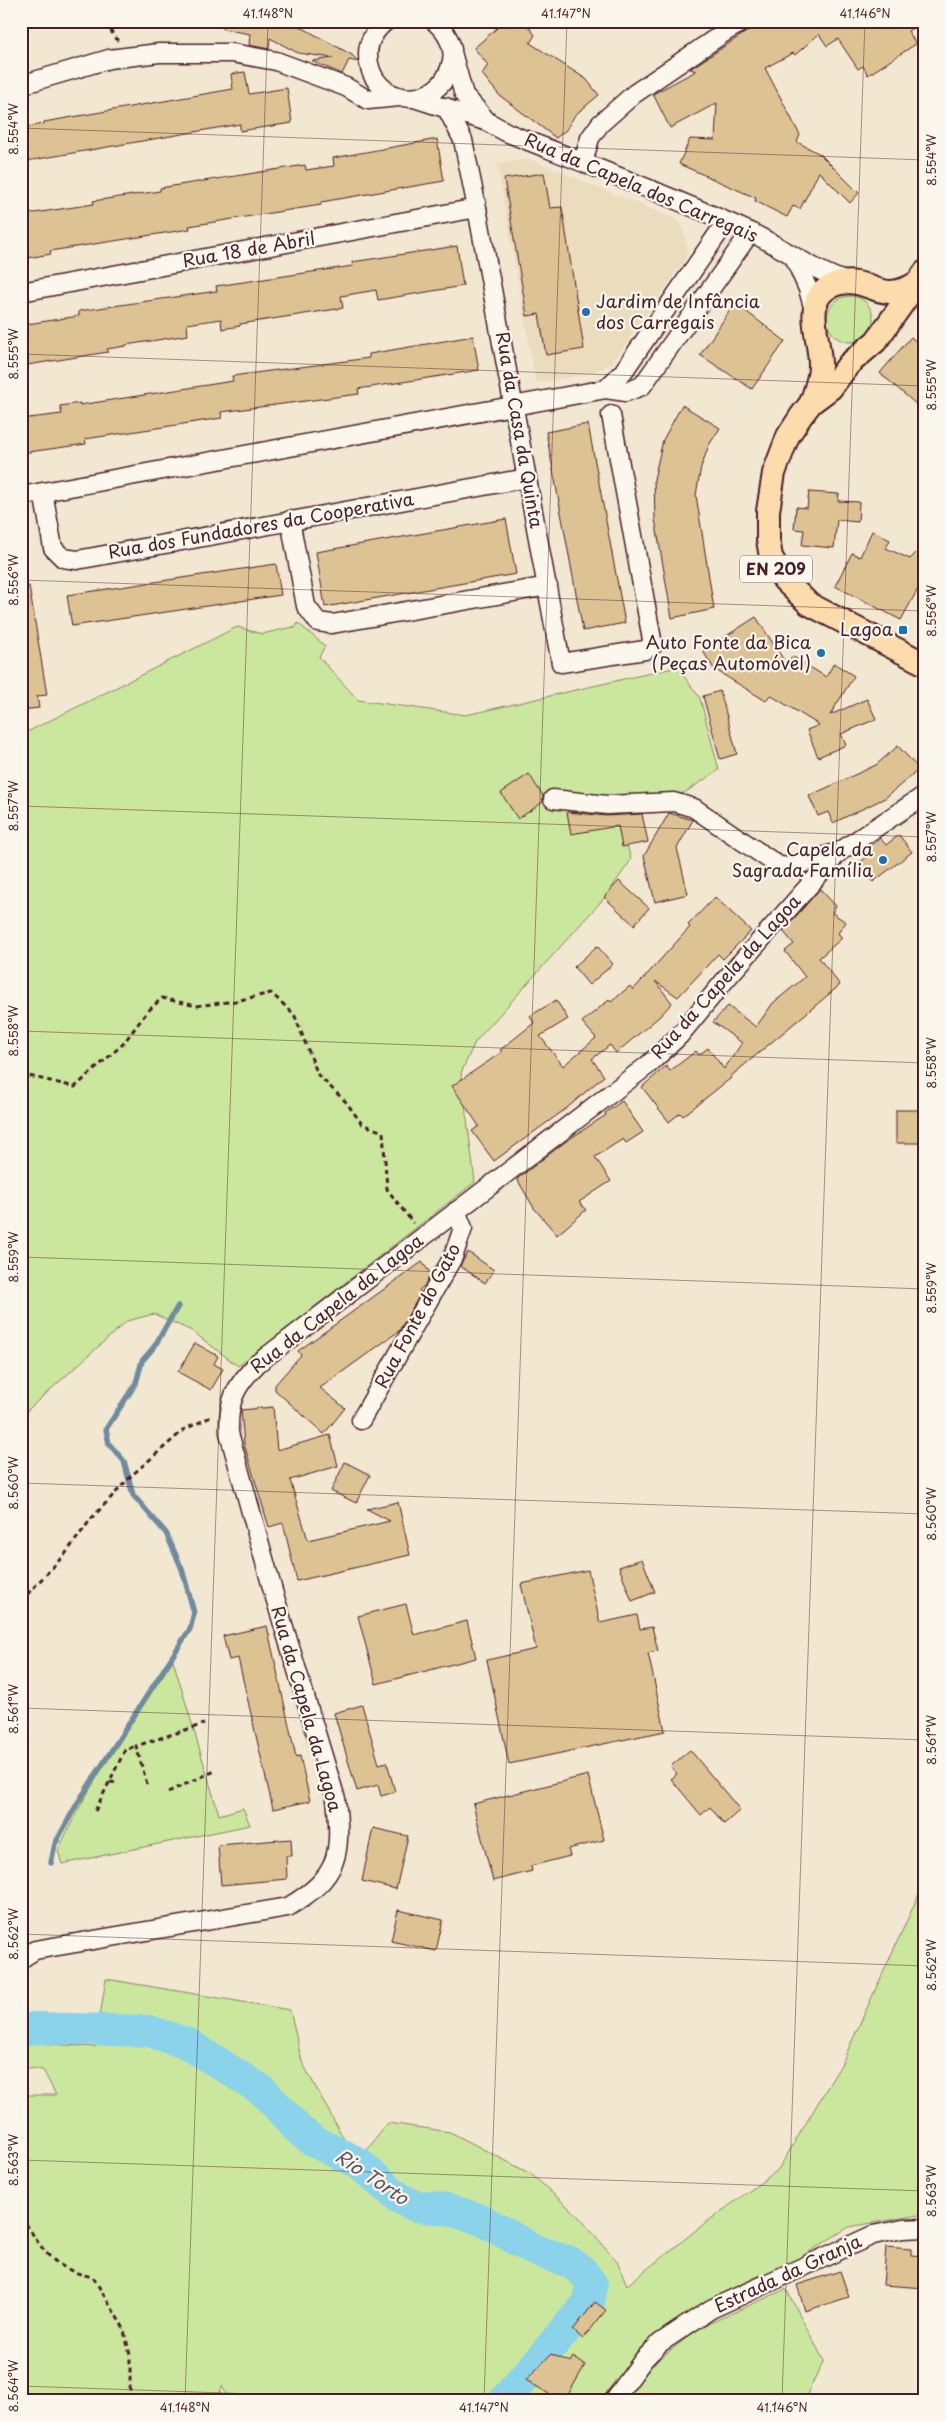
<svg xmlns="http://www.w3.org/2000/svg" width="946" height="2421" font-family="'Playpen Sans',sans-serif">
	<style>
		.built { fill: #ecdcbe }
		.green { fill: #cbe79e; stroke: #8a8364 }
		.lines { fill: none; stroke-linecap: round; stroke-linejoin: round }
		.stream { stroke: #708b9e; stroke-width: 5.5 }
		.river { stroke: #8ad3eb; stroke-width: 32 }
		.building { fill: #ddc393; stroke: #4a1f2b }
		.minor-casing { stroke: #4a1f2b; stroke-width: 21 }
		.major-casing { stroke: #4a1f2b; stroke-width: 26 }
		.path { stroke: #4a1f2b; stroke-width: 3; stroke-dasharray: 5 4; stroke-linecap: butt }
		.minor { stroke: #fbf7ec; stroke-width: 18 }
		.major { stroke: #fcdcac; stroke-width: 22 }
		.ticks { fill: none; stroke: #4a1f2b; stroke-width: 1; stroke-opacity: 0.45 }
		.poi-dot { fill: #1f6fb2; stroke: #fbf7ec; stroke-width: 2 }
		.labels { text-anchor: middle; stroke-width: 4.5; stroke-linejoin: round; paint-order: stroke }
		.shield { fill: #fbf7ec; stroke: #7f6065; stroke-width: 1 }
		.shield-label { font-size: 16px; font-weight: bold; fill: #4a1f2b }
		.street-label { font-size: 18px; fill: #4a1f2b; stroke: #fbf7ec }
		.poi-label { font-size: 18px; fill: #4a1f2b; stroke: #fbf7ec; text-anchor: end }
		.water-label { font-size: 19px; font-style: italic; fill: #5d5565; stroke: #fbf7ec }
		.neatline { fill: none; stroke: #4a1f2b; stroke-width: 2 }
		.ticks-label { font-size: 12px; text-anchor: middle; fill: #4a1f2b }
	</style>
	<rect width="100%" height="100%" fill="#f2e7d1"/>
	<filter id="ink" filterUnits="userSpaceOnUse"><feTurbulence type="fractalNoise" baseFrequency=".02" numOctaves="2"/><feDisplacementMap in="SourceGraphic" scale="10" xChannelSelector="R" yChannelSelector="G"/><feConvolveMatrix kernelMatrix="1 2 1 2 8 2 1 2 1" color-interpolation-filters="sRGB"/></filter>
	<g filter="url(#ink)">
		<polygon class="built" points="529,159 673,218 682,226 688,249 684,261 612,363 593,373 536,383 497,163"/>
		<g class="green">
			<circle cx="850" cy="319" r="23"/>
			<polygon points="298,623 325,646 319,657 358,700 466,715 677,667 700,698 719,770 684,793 617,805 631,860 606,896 475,1042 461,1073 475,1182 238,1366 192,1331 154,1314 127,1321 21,1416 21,735 237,627 262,634 293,627 294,629"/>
			<path d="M 173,1660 L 219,1815 L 243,1808 L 250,1825 L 62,1864 L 58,1851 C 88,1783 133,1722 173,1660 Z"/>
			<polygon points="924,1883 925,2214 849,2227 786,2266 709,2299 650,2341 617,2379 604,2400 229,2400 222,2386 218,2400 21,2400 21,2095 56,2095 43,2070 21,2067 21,2042 95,2047 106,1979 290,2010 302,2062 357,2163 388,2123 450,2132 531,2174 578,2216 617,2261 627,2285 700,2227 778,2170 842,2063"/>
			<polygon points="786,2289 824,2361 804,2400 623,2400 653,2364 699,2328"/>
		</g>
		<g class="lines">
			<polyline class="stream" points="51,1863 55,1844 77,1804 190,1629 194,1613 182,1569 166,1533 133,1495 124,1461 109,1444 106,1429 136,1383 142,1361 154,1347 178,1306"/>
			<polyline class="river" points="21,2031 35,2028 149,2031 188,2044 263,2091 300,2131 315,2142 358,2163 399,2198 415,2206 446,2209 482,2220 534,2250 570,2262 583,2272 592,2285 589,2302 505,2400"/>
		</g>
		<g class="building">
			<polygon points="224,21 282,24 284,21 290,21 352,55 359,62 349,60 342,74 312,61 333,58 298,53 270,38 269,49 249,45 250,34 223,29"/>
			<polygon points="505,21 524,21 535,35 530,43 586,79 599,95 575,115 566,130 556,138 499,95 482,74 488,65 474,48"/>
			<polygon points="763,21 923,21 908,31 916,44 868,75 863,66 858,69 838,39 827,46 819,34 795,55 793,53 765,68 800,135 797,142 820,154 859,193 850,203 819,172 800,209 793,206 787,217 755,201 756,198 679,164 690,139 715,140 717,103 670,128 653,94 696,71 690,69"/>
			<polygon points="245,72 249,94 287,88 292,123 240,131 240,124 21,162 21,128 44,124 44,122 233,89 231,74"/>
			<polygon points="437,139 444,181 321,202 321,205 189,226 190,229 50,251 51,254 21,259 21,215 94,204 93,201 160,191 160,188 305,165 306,170 334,166 333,158"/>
			<polygon points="544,173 550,208 562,207 584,349 546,355 539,314 527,316 504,179"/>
			<polygon points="457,246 463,286 378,300 376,290 341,296 343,308 240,324 240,326 222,329 221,319 187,324 188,335 126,345 126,346 107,349 108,352 21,366 21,325 79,316 79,311 217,291 216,286 353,266 352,262"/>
			<polygon points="735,303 785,341 752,389 700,355"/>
			<polygon points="473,336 479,370 358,389 359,394 221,412 222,418 85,439 86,444 21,453 21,419 62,414 60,406 80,403 80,405 233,381 232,376 369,358 369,354"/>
			<polygon points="911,337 925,349 925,412 880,373"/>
			<polygon points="682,405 720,428 709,445 701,467 696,495 714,609 672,618 655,519 654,479 663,440"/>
			<polygon points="588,424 625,623 583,631 546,432"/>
			<polygon points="809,492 839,494 838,501 859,502 858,522 837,520 834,548 802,545 804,530 794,529 796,507 807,508"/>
			<polygon points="506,519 516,574 325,607 316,552"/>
			<polygon points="872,531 890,540 886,548 910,559 925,544 925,590 919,587 901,620 835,586 852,553 860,557"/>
			<polygon points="276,564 281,595 72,626 67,595"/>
			<polygon points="29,586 47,695 37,696 39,708 21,710 21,587"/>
			<polygon points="756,617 787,665 792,656 826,677 834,663 854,676 830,715 867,699 876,719 841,734 846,745 818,757 807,730 819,725 770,695 766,701 714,669 703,651"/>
			<polygon points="720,691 737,754 720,759 703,696"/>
			<polygon points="898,746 919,769 885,798 833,823 828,812 818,816 809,796 876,765"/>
			<polygon points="529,774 543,796 543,802 518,819 501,793"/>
			<polygon points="567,812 606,816 642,814 648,842 622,847 618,826 571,834"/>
			<polygon points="669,813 693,820 677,848 688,894 655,902 644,856"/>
			<polygon points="899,835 912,852 873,882 859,863 867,857 863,851 880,838 886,845"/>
			<polygon points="619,881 649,908 634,925 604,897"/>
			<polygon points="820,889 836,906 832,913 846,922 838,933 842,938 819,958 840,985 730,1077 731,1078 683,1116 680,1113 669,1122 642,1087 666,1066 670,1071 696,1051 699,1055 708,1048 724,1069 742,1043 713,1022 728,1006 756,1027 773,1003 805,977 785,951 794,944 783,931"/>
			<polygon points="715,897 751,931 723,959 718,954 678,997 655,981 672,1003 660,1016 616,1053 610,1045 592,1059 604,1076 567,1108 494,1161 472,1131 479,1126 452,1086 502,1052 500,1050 534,1023 530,1016 556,1000 568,1019 540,1036 563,1066 596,1038 582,1022 609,1000 611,1002 630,986 633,990 690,927 688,925"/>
			<polygon points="597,946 613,964 589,985 574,967"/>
			<polygon points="622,1101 643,1132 626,1143 623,1139 595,1157 611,1181 579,1202 586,1210 557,1235 534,1208 517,1179 565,1142 606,1115 605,1113"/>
			<rect x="896" y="1110" width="29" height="33"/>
			<polygon points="468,1252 494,1270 485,1283 460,1266"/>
			<polygon points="422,1262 431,1274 425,1285 419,1290 421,1293 399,1331 320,1388 345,1408 324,1434 275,1390 275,1385 301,1355 298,1351"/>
			<polygon points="195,1343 218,1356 214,1364 223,1369 211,1390 178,1372"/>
			<polygon points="273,1407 277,1450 330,1435 338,1466 290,1480 308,1540 390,1521 367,1509 398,1502 410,1555 297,1581 283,1523 269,1527 244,1444 241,1410"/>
			<polygon points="345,1462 370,1475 356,1503 331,1491"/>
			<polygon points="642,1559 655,1592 632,1601 619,1567"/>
			<polygon points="588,1570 600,1623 637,1615 640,1629 652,1627 658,1651 648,1653 665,1731 509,1764 487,1660 536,1649 521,1584"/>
			<polygon points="406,1604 414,1635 467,1621 476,1658 376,1684 358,1616"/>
			<polygon points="267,1626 296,1757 300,1756 310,1801 273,1809 238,1658 229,1660 223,1636"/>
			<polygon points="362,1705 379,1764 387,1762 395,1792 381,1796 378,1785 357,1791 334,1713"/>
			<polygon points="690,1750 740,1810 724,1824 710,1807 701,1815 671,1779 677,1774 671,1766"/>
			<polygon points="588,1775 604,1840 568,1849 570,1856 531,1866 532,1871 493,1881 473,1804"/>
			<polygon points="373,1828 408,1836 396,1889 362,1881"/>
			<polygon points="291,1839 292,1856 286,1856 287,1879 221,1885 218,1845"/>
			<polygon points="398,1910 443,1920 436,1951 391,1941"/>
			<polygon points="886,2247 911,2249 911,2255 925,2256 925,2288 883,2285"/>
			<polygon points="840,2271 849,2297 805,2311 797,2285"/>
			<polygon points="595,2302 606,2310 583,2339 573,2330"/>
			<polygon points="551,2354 570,2362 573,2357 585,2365 565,2400 545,2400 549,2394 526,2380"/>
		</g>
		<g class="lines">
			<g class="minor-casing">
				<g id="minor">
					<path d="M 386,21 C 376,29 368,41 368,54 C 369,108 441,114 452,61 C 455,45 445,30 434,21"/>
					<polyline points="453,56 464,95 486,120"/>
					<polyline points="21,85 109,59 159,53 232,53 276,61 346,87 368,100 399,97"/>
					<path d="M 414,98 L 488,122 L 508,133 C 589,165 671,196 750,232 C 784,248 812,270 847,282"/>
					<polyline points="446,107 463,140 477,208 561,663 645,650 653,645 611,415"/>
					<polyline points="583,162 590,138 600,124 634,94 725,32 744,21"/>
					<polyline points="794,257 808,289 814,310"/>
					<polyline points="21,292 477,208"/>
					<polyline points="606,389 623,372 726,222"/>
					<polyline points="43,492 53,548 63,558 77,560 527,478"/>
					<polyline points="21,496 606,389 626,392 642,386 750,233"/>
					<polyline points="290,520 306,606 318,622 332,624 548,586"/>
					<polyline points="553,799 607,805 674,802 694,808 779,866 791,867 838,852"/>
					<polyline points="361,1420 453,1257 463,1228 456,1211"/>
					<path d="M 21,1959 L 35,1950 L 288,1907 C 339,1877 342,1855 336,1799 L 273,1591 L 229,1433 C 228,1400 235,1386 258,1363 L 648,1065 L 679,1036 L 726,979 L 839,852 L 925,795"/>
					<polyline points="614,2400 644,2359 660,2343 711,2309 873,2235 903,2229 925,2228"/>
				</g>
			</g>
			<g class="major-casing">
				<g id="major">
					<polyline points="925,272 876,341 849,364 831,388 811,403 801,416 788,436 774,473 768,511 768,540 771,557 784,580 809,604 925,664"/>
					<path d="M 811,403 C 815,391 820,379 820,366 C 821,338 797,292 841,283 C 870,277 879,305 915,284"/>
				</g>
			</g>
			<g class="path">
				<polyline points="107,21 113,35 118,41"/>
				<polyline points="21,1074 75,1087 123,1044 147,1012 162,998 196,1006 236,1001 271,993 294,1014 318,1075 346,1102 362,1124 383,1132 387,1189 413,1223"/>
				<polyline points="21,1601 66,1553 91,1519 132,1475 185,1429 213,1416"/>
				<polyline points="110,1782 118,1783"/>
				<polyline points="147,1784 136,1746 204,1724"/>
				<polyline points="168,1792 217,1770"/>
				<polyline points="95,1811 125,1750 136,1746"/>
				<path d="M 21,2216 C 43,2250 51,2269 93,2277 L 123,2327 L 130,2355 L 130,2400"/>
			</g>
			<use href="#minor" class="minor"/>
			<use href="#major" class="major"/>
		</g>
	</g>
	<path class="ticks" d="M 21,128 L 925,160M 21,354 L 925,386M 21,580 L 925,611M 21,806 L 925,837M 21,1031 L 925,1063M 21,1257 L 925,1289M 21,1483 L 925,1514M 21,1708 L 925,1740M 21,1934 L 925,1966M 21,2160 L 925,2191M 21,2386 L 428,2400M 185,2400 L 268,21M 484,2400 L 567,21M 782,2400 L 865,21"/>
	<g class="poi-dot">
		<circle cx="586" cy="312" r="5"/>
		<rect x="898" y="625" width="10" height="10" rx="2.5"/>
		<circle cx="821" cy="653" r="5"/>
		<circle cx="883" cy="860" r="5"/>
	</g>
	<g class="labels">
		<rect class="shield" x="740" y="555.5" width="72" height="27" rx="4"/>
		<g class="shield-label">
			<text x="776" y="575">EN 209</text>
		</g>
		<g class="street-label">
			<text transform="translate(641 188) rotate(23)" y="6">Rua da Capela dos Carregais</text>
			<text transform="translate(249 250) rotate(-10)" y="6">Rua 18 de Abril</text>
			<text transform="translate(519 430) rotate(80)" y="6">Rua da Casa da Quinta</text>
			<text transform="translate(261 526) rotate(-10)" y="6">Rua dos Fundadores da Cooperativa</text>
			<text transform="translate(726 977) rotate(-48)" y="6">Rua da Capela da Lagoa</text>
			<text transform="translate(337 1304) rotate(-38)" y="6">Rua da Capela da Lagoa</text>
			<text transform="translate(418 1316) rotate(-62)" y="6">Rua Fonte do Gato</text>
			<text transform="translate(306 1709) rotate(74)" y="6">Rua da Capela da Lagoa</text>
			<text transform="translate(788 2274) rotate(-25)" y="6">Estrada da Granja</text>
		</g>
		<g class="poi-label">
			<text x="596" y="308" text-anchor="start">Jardim de Infância<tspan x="596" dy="21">dos Carregais</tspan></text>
			<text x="893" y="636">Lagoa</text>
			<text x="811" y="649">Auto Fonte da Bica<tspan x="811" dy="21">(Peças Automóvel)</tspan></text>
			<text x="873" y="856">Capela da<tspan x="873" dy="21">Sagrada Família</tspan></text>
		</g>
		<g class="water-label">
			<text transform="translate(372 2177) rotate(34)" y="7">Rio Torto</text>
		</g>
	</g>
	<rect width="946" height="2421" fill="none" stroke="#fbf7ec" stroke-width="55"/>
	<rect x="28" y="28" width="890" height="2366" class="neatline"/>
	<g class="ticks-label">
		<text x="268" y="18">41.148°N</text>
		<text x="566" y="18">41.147°N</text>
		<text x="865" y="18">41.146°N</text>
		<text transform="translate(14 129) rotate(-90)" y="4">8.554°W</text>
		<text transform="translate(932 160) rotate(-90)" y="4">8.554°W</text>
		<text transform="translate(14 354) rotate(-90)" y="4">8.555°W</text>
		<text transform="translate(932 385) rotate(-90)" y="4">8.555°W</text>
		<text transform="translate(14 580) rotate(-90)" y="4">8.556°W</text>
		<text transform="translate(932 611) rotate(-90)" y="4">8.556°W</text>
		<text transform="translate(14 806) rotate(-90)" y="4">8.557°W</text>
		<text transform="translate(932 837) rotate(-90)" y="4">8.557°W</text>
		<text transform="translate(14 1031) rotate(-90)" y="4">8.558°W</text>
		<text transform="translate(932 1063) rotate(-90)" y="4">8.558°W</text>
		<text transform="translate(14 1257) rotate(-90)" y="4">8.559°W</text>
		<text transform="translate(932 1288) rotate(-90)" y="4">8.559°W</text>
		<text transform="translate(14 1483) rotate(-90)" y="4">8.560°W</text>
		<text transform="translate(932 1514) rotate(-90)" y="4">8.560°W</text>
		<text transform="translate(14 1709) rotate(-90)" y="4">8.561°W</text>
		<text transform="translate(932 1740) rotate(-90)" y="4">8.561°W</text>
		<text transform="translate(14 1934) rotate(-90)" y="4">8.562°W</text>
		<text transform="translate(932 1965) rotate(-90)" y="4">8.562°W</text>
		<text transform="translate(14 2160) rotate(-90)" y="4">8.563°W</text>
		<text transform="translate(932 2191) rotate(-90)" y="4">8.563°W</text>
		<text transform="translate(14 2386) rotate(-90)" y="4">8.564°W</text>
		<text x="185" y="2412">41.148°N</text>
		<text x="484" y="2412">41.147°N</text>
		<text x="782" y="2412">41.146°N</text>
	</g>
</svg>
